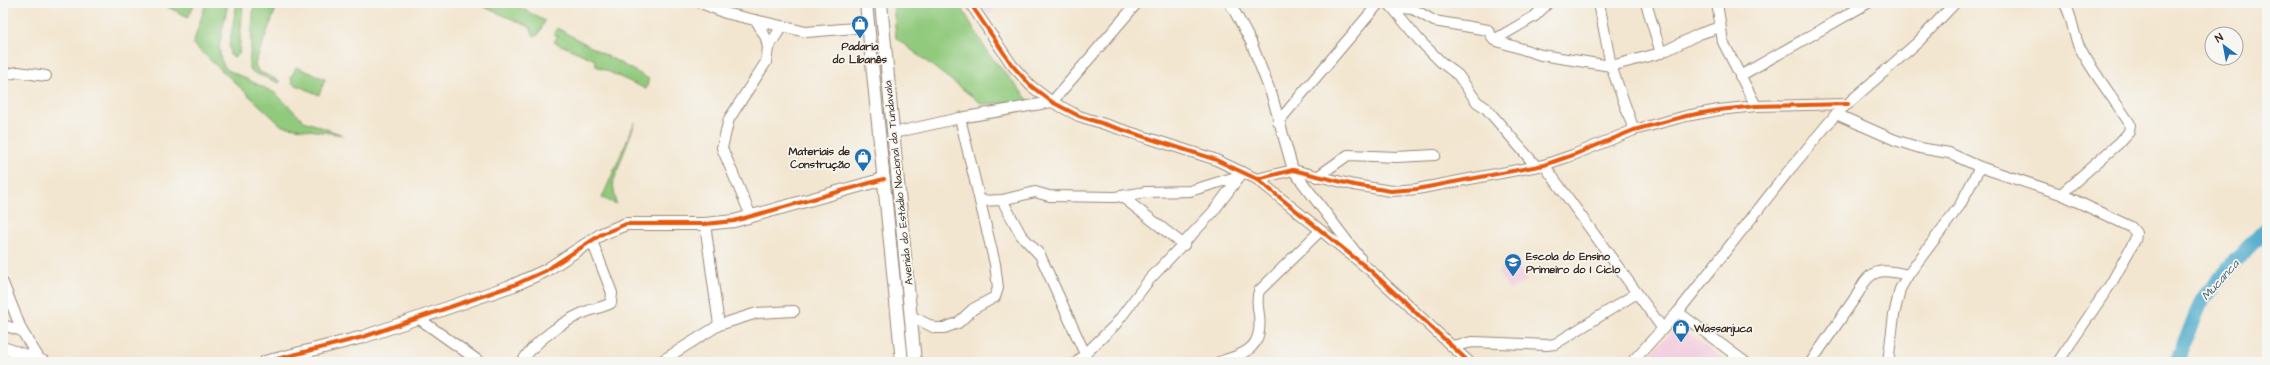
<svg xmlns="http://www.w3.org/2000/svg" width="2270" height="365" font-family="'Architects Daughter',sans-serif">
	<style>
		.built { fill: #f3cfdf }
		.green { fill: #91ca7d; stroke: #667a4e }
		.lines { fill: none; stroke-linecap: round; stroke-linejoin: round }
		.river { stroke: #4ba9ca; stroke-width: 15 }
		.minor-casing { stroke: #978877; stroke-width: 12 }
		.tertiary-casing { stroke: #978877; stroke-width: 14 }
		.minor { stroke: #fff; stroke-width: 10 }
		.tertiary { stroke: #fff; stroke-width: 12 }
		.cycleway-casing { stroke: #f6f6f2; stroke-width: 6 }
		.cycleway { stroke: #e8590c; stroke-width: 4 }
		.labels { text-anchor: middle; stroke-width: 3.5; stroke-linejoin: round; paint-order: stroke }
		.poi-label { font-size: 11px; font-weight: bold; fill: #3b2a1e; stroke: #f6f6f2; text-anchor: start }
		.street-label { font-size: 11px; fill: #3b2a1e; stroke: #f6f6f2 }
		.water-label { font-size: 12px; font-style: italic; fill: #415d63; stroke: #f6f6f2 }
	</style>
	<rect width="100%" height="100%" fill="#f6f6f2"/>
	<filter id="ink" filterUnits="userSpaceOnUse"><feTurbulence type="fractalNoise" baseFrequency=".025" numOctaves="2"/><feDisplacementMap in="SourceGraphic" scale="8" xChannelSelector="R" yChannelSelector="G"/><feConvolveMatrix kernelMatrix="1 2 1 2 8 2 1 2 1" color-interpolation-filters="sRGB"/></filter>
	<filter id="wash" filterUnits="userSpaceOnUse"><feTurbulence type="fractalNoise" baseFrequency=".012" numOctaves="4" result="noise"/><feDisplacementMap in="SourceGraphic" scale="16" xChannelSelector="R" yChannelSelector="G"/><feGaussianBlur stdDeviation="0.9" result="paint"/><feColorMatrix in="noise" values="0 0 0 0 0 0 0 0 0 0 0 0 0 0 0 0 0 1.4 0 .05"/><feComposite in="paint" operator="in"/></filter>
	<g filter="url(#wash)">
		<rect width="100%" height="100%" fill="#f3e6d0"/>
		<g class="built">
			<polygon points="979,3 1003,3 989,15"/>
			<polygon points="1503,265 1510,265 1513,272 1520,268 1527,280 1509,291 1498,272"/>
			<polygon points="1678,325 1726,362 1642,362"/>
		</g>
		<g class="green">
			<polygon points="160,3 195,3 188,17"/>
			<polygon points="206,3 228,3 219,47 221,60 226,69 275,93 304,121 343,135 282,126 193,44"/>
			<polygon points="237,3 243,3 239,54 234,57 230,55 229,45"/>
			<polygon points="254,3 278,3 255,64 258,71 280,81 279,83 252,72 249,68"/>
			<polygon points="475,3 512,3 545,21 538,35 534,36 530,27"/>
			<polygon points="893,3 959,3 988,53 1030,102 982,104 896,38"/>
			<polygon points="557,28 649,79 646,89 596,66 595,60 554,42 558,36 554,34"/>
			<polygon points="296,67 325,79 319,95 292,83 291,78"/>
			<polygon points="635,122 613,183 616,204 602,198"/>
		</g>
		<g class="lines">
			<polyline class="river" points="2177,362 2201,302 2231,265 2267,228"/>
		</g>
	</g>
	<g filter="url(#ink)">
		<g class="lines">
			<g class="minor-casing">
				<g id="minor">
					<polyline points="701,3 725,13 806,32 868,27"/>
					<polyline points="970,3 1012,65 1031,86 1052,102 1079,116 1214,159 1257,179 1371,271 1469,362"/>
					<polyline points="1230,3 1251,42 1272,96 1293,170 1360,258"/>
					<polyline points="1388,3 1392,7 1413,9 1434,21 1488,30 1494,40 1541,55 1611,66 1661,53 1699,34 1720,27"/>
					<polyline points="1599,3 1611,66 1634,130"/>
					<polyline points="1646,3 1661,53"/>
					<polyline points="1717,3 1723,42 1756,106"/>
					<polyline points="1392,7 1419,40 1441,62 1458,75 1477,102 1486,108 1536,166"/>
					<polyline points="1494,40 1535,16 1548,3"/>
					<polyline points="768,48 782,26"/>
					<polyline points="3,75 18,72 46,76"/>
					<polyline points="1740,76 1868,3"/>
					<polyline points="1836,114 1895,140 1920,148 1949,153 1980,167 2061,194 2131,227 2136,233 2135,240 2112,282 2058,362"/>
					<polyline points="1278,122 1379,3"/>
					<polyline points="893,133 960,118 1052,102 1137,3"/>
					<polyline points="1544,165 1663,329"/>
					<polyline points="1317,177 1348,155 1397,157 1435,155"/>
					<polyline points="1257,179 1293,170 1354,185 1391,191 1417,189 1544,165 1573,155 1634,130 1686,116 1719,110 1756,106 1848,104"/>
					<path d="M 2061,194 L 2119,143 L 2129,132 L 2130,124 C 2115,100 2091,70 2079,46 C 2072,32 2073,16 2064,3"/>
					<polyline points="1121,196 1184,245"/>
					<polyline points="1002,200 1021,235 1040,255 1085,354"/>
					<polyline points="980,201 1002,200 1035,192 1049,196 1115,197 1146,192 1190,191 1239,176"/>
					<polyline points="751,216 722,148 729,119 766,62 768,48 766,38 756,20"/>
					<polyline points="705,224 719,325"/>
					<polyline points="3,283 22,331 40,360"/>
					<polyline points="1678,312 1745,362"/>
					<polyline points="911,316 935,328 944,328 958,323 973,309 995,297 998,288 995,264 960,118"/>
					<polyline points="418,318 480,362"/>
					<polyline points="3,325 22,331"/>
					<polyline points="1452,346 1473,342 1547,345 1555,344 1637,293"/>
					<path d="M 522,362 C 533,342 566,319 588,311 C 596,308 604,307 611,303 L 612,293 L 592,241"/>
					<polyline points="660,362 719,325 757,313 794,311"/>
					<polyline points="1077,362 1115,325 1149,280 1212,213 1240,176"/>
					<path d="M 1219,362 C 1246,353 1263,349 1259,315 C 1258,307 1256,299 1259,291 L 1320,231"/>
					<polyline points="1632,362 1678,312 1786,174 1836,114 1918,42 1955,3"/>
					<path d="M 1811,362 L 1859,292 C 1870,267 1884,269 1908,275"/>
					<polyline points="1888,362 1894,315 1900,289 1908,275 1960,205 1980,167"/>
				</g>
			</g>
			<g class="tertiary-casing">
				<g id="tertiary">
					<polyline points="866,3 902,362"/>
					<polyline points="881,3 915,362"/>
					<polyline points="3,348 44,362"/>
					<polyline points="265,362 363,337 514,285 545,271 602,234 626,224 705,224 734,221 884,179"/>
				</g>
			</g>
			<use href="#minor" class="minor"/>
			<use href="#tertiary" class="tertiary"/>
			<g class="cycleway-casing">
				<g id="cycleway">
					<polyline points="970,3 1012,65 1031,86 1052,102 1079,116 1214,159 1257,179 1371,271 1469,362"/>
					<polyline points="1257,179 1293,170 1354,185 1391,191 1417,189 1544,165 1573,155 1634,130 1686,116 1719,110 1756,106 1848,104"/>
					<polyline points="265,362 363,337 514,285 545,271 602,234 626,224 705,224 734,221 884,179"/>
				</g>
			</g>
			<use href="#cycleway" class="cycleway"/>
		</g>
	</g>
	<defs>
		<g id="shop-pin" transform="scale(0.9)"><path d="M0 17L-7.5 6A9.5 9.5 0 1 1 7.5 6Z" fill="#1f6fb2" stroke="#f6f6f2"/><path d="M-5-2.5h2.3a2.7 3.5 0 0 1 5.4 0H5L5.5 6h-11ZM-1.5-2.5h3a1.5 2.3 0 0 0-3 0Z" fill="#fff"/></g>
		<g id="school-pin" transform="scale(0.9)"><path d="M0 17L-7.5 6A9.5 9.5 0 1 1 7.5 6Z" fill="#1f6fb2" stroke="#f6f6f2"/><path d="M0-5L7-2L0 1L-7-2ZM-4 1L0 2.5L4 1V4Q0 6-4 4Z" fill="#fff"/></g>
	</defs>
	<g fill-rule="evenodd">
		<use href="#shop-pin" x="860" y="24"/>
		<use href="#shop-pin" x="863" y="157"/>
		<use href="#school-pin" x="1513" y="262"/>
		<use href="#shop-pin" x="1681" y="328"/>
	</g>
	<g class="labels">
		<g class="poi-label">
			<text x="860" y="50" text-anchor="middle">Padaria<tspan x="860" dy="13">do Libanês</tspan></text>
			<text x="850" y="155" text-anchor="end">Materiais de<tspan x="850" dy="13">Construção</tspan></text>
			<text x="1526" y="260">Escola do Ensino<tspan x="1526" dy="13">Primeiro do I Ciclo</tspan></text>
			<text x="1694" y="332">Wassanjuca</text>
		</g>
		<g class="street-label">
			<text transform="translate(898 183) rotate(-96)" y="4">Avenida do Estádio Nacional da Tundavala</text>
		</g>
		<g class="water-label">
			<text transform="translate(2220 280) rotate(-48)" y="4">Mucanca</text>
		</g>
	</g>
	<rect width="2270" height="365" fill="none" stroke="#f6f6f2" stroke-width="16"/>
	<g transform="translate(2224 46) rotate(328)"><circle r="19" fill="#f6f6f2" stroke="#aba49d"/>
	<path d="M0-3L7 15L0 10L-7 15Z" fill="#1f6fb2"/>
	<text y="-6" font-size="11" font-weight="bold" text-anchor="middle" fill="#3b2a1e">N</text>
	</g>
</svg>
